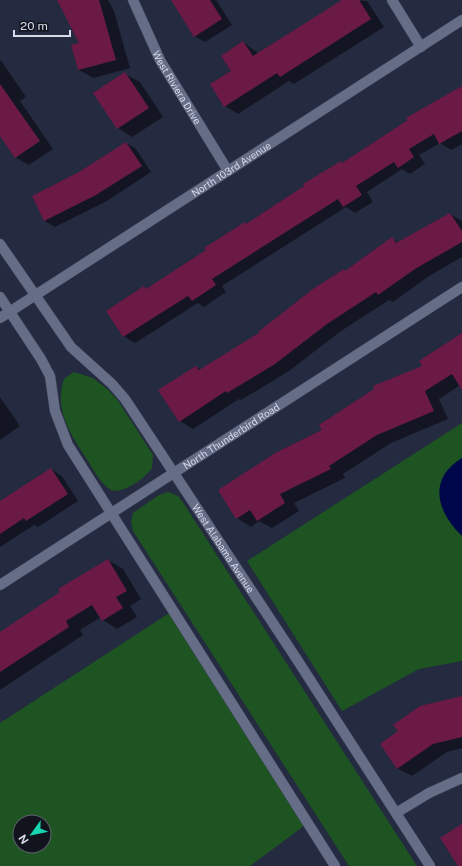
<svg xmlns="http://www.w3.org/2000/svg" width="462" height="866" font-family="'Public Sans',sans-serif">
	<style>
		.green { fill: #1e5421; fill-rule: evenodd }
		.water { fill: #00064a }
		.shadow { fill: #0007 }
		.building { fill: #6b1945 }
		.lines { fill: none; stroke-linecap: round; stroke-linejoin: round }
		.minor-casing { stroke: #424659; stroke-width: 11 }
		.minor { stroke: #666d87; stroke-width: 10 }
		.labels { text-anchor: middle; stroke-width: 3; stroke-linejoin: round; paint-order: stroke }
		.street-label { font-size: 10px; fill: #d6dae9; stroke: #11131d }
	</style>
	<rect width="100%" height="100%" fill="#242a40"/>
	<g class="green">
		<path d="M 74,372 L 93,378 L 106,388 L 117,399 L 153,455 L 152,468 C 144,479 127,491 113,491 C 101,485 95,472 88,461 C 72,436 53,410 64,379 Z"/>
		<polygon points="462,423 462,661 419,669 342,711 247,561"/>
		<polygon points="168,492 178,496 182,501 417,866 349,866 133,531 131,522 133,513 159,495"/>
		<path d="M 174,610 L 308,823 L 250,866 L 0,866 L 0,723 ZM 20,822 L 44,822 L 44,846 L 20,846 Z"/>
	</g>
	<path class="water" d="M 462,458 L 462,536 C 437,512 427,479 462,458 Z"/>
	<g class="shadow">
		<polygon points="58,0 108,0 114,11 130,68 94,78 79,70 72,46 80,44"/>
		<polygon points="172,0 216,0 232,25 205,42 194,36"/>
		<polygon points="344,0 367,1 384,27 294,84 289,81 238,114 225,106 232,71 243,42 258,53"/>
		<polygon points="0,59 26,97 20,101 53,149 29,165 15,157 0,135"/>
		<polygon points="125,74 140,82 163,117 132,137 118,128"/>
		<polygon points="462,86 462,144 451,150 440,143 419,155 425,164 410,174 402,169 367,192 373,202 355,213 346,207 222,286 226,292 204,307 198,303 135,343 123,336 144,287 147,289 341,162 343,163"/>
		<polygon points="126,143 136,149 151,172 107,201 55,227 45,221 33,196 80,172"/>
		<polygon points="450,214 462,221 462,257 429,276 393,302 389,300 341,331 289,371 241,400 239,399 193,429 180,421 197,367 201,370 260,333 392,239 399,243"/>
		<polygon points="462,334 462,384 439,399 448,419 391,443 343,474 345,478 294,503 299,511 272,528 259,521 251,527 237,518 324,430 423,366"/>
		<polygon points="0,397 20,426 0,440"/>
		<polygon points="51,469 62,476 78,501 38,527 34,525 0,547 0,501"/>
		<polygon points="108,560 123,569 141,599 130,606 137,617 117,629 103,620 101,617 80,630 83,635 0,690 0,633"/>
		<polygon points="462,697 462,748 447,752 412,776 397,768"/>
	</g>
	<g class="building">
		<polygon points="57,0 99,0 116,60 78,70 71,45 79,43"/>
		<polygon points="171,0 210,0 222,19 194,37"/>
		<polygon points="342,0 359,0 371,19 280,77 277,73 224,107 210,84 231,71 221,56 243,41 253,56"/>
		<polygon points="125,72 149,108 117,129 93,93"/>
		<polygon points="0,84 40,141 15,158 0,136"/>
		<polygon points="462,86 462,131 439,144 434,134 409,149 414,157 398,168 394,162 356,186 362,195 343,207 338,199 212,279 216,285 192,301 188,296 123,337 106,311 144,286 146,289 206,250 204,248 245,222 246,224 304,186 303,184 341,161 342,163 408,120 406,118"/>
		<polygon points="126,142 142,166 96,195 44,221 32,196 79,172"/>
		<polygon points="450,213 462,231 462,242 415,269 378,295 376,292 327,324 275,364 227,393 226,391 179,422 158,390 196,366 199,370 259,333 258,332 313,289 344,269 345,271 392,237 396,243"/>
		<polygon points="462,333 462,390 452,374 425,391 434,411 377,435 329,466 331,469 280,494 285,503 257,521 250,510 236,519 218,490 277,452 322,430 319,425 374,389 373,386 422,366 419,361"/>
		<polygon points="51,468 68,494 26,521 24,518 0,534 0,501"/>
		<polygon points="108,559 127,591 116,597 123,608 102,621 92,605 66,621 69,627 0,672 0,632 60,592 58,589"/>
		<polygon points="462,696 462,737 433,744 397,769 380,744 398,731 393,725 420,706"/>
		<polygon points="462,824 462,866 458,866 440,838"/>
	</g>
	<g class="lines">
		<g class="minor-casing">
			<g id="minor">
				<path id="s1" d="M 133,0 L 160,60 L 228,171"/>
				<polyline points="392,0 421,47"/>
				<path id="s2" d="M 0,244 L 71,347 L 112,384 L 125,399 L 296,658 L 430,866"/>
				<polyline points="0,297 41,359 50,376 55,411 68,445 335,866"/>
				<path id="s3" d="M 0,318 L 462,20"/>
				<path id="s4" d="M 0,585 L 462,287"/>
				<polyline points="396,813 429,793 462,778"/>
			</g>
		</g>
		<use href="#minor" class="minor"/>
	</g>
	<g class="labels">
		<g class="street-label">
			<text dy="4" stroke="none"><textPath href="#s1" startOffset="98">West Riviera Drive</textPath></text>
			<text dy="4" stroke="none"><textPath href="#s3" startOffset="275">North 103rd Avenue</textPath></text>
			<text dy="4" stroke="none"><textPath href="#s4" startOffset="275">North Thunderbird Road</textPath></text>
			<text dy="4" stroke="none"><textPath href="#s2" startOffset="379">West Alabama Avenue</textPath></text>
		</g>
	</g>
	<g transform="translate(32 834) rotate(237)"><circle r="19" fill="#11131d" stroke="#60636f"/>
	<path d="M0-3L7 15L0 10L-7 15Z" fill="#17d5b2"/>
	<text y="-6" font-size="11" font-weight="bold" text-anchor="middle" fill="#d6dae9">N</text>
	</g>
	<path d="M14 30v6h56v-6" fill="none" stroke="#d6dae9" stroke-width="2"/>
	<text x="20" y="30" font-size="12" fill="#d6dae9" stroke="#11131d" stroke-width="3" paint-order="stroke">20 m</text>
</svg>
